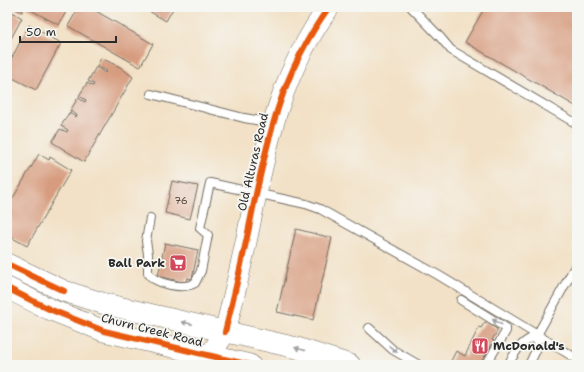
<svg xmlns="http://www.w3.org/2000/svg" width="584" height="372" font-family="'Shantell Sans',sans-serif">
	<style>
		.building { fill: #d79c7f }
		.lines { fill: none; stroke-linecap: round; stroke-linejoin: round }
		.lane-casing { stroke: #716b61; stroke-width: 10 }
		.secondary-casing { stroke: #716b61; stroke-width: 22 }
		.lane { stroke: #fff; stroke-width: 8 }
		.secondary { stroke: #fff; stroke-width: 21 }
		.cycleway-casing { stroke: #f6f6f2; stroke-width: 8 }
		.cycleway { stroke: #e8590c; stroke-width: 6 }
		.oneway { fill: #a0a0a0 }
		.labels { text-anchor: middle; stroke-width: 3.5; stroke-linejoin: round; paint-order: stroke }
		.number-label { font-size: 10px; fill: #564740 }
		.street-label { font-size: 12px; fill: #2b2b2b; stroke: #f6f6f2 }
		.poi-label { font-size: 12px; font-weight: bold; fill: #2b2b2b; stroke: #f6f6f2; text-anchor: end }
	</style>
	<rect width="100%" height="100%" fill="#f6f6f2"/>
	<filter id="ink" filterUnits="userSpaceOnUse"><feTurbulence type="fractalNoise" baseFrequency=".025" numOctaves="2"/><feDisplacementMap in="SourceGraphic" scale="8" xChannelSelector="R" yChannelSelector="G"/><feConvolveMatrix kernelMatrix="1 2 1 2 8 2 1 2 1" color-interpolation-filters="sRGB"/></filter>
	<filter id="wash" filterUnits="userSpaceOnUse"><feTurbulence type="fractalNoise" baseFrequency=".012" numOctaves="4" result="noise"/><feDisplacementMap in="SourceGraphic" scale="16" xChannelSelector="R" yChannelSelector="G"/><feGaussianBlur stdDeviation="0.9" result="paint"/><feColorMatrix in="noise" values="0 0 0 0 0 0 0 0 0 0 0 0 0 0 0 0 0 1.4 0 .05"/><feComposite in="paint" operator="in"/></filter>
	<g filter="url(#wash)">
		<rect width="100%" height="100%" fill="#f2e1c6"/>
		<g id="blocks">
			<g class="building">
				<polygon points="12,7 24,7 22,12"/>
				<polygon points="25,7 67,7 68,8 59,25"/>
				<polygon points="79,7 89,7 153,44 140,67 68,26"/>
				<polygon points="142,7 174,7 166,21"/>
				<polygon points="485,7 577,7 577,107 465,42"/>
				<polygon points="7,9 22,18 7,46"/>
				<polygon points="29,25 61,43 36,90 7,75 7,67"/>
				<polygon points="101,58 120,67 133,77 84,162 52,142 60,129 67,132 68,130 61,126 69,113 76,117 77,115 70,111 78,98 85,102 86,100 79,96 87,83 93,86 94,84 88,81 96,67 105,73 107,71 97,66"/>
				<polygon points="39,154 49,160 50,157 71,170 27,246 7,235 7,208"/>
				<polygon points="172,181 198,186 190,219 165,213"/>
				<polygon points="296,229 332,238 313,320 277,312"/>
				<polygon points="165,243 198,250 192,279 187,278 186,283 158,276"/>
				<polygon points="485,322 497,329 497,332 492,340 494,341 480,364 449,365 456,351 465,356 479,327 481,328"/>
			</g>
		</g>
	</g>
	<g filter="url(#ink)">
		<use href="#blocks" fill-opacity="0" stroke="#716b61" stroke-width="1"/>
		<g class="lines">
			<g class="lane-casing">
				<g id="lane">
					<polyline points="411,7 440,37 451,50 577,124"/>
					<polyline points="151,94 244,118 273,123"/>
					<path d="M 150,218 L 146,241 L 148,254 L 148,273 C 155,284 183,290 195,283 L 201,271 L 208,235 L 200,228 L 210,183 L 306,204 L 320,209 L 438,275 L 577,359"/>
					<polyline points="461,300 506,328 506,331 486,365"/>
					<polyline points="369,328 393,350 419,365"/>
					<path d="M 508,365 C 517,349 520,343 537,335"/>
					<polyline points="529,365 537,348 537,335 577,263"/>
				</g>
			</g>
			<g class="secondary-casing">
				<g id="secondary">
					<polyline points="7,264 64,291 105,304 297,348 350,365"/>
					<polyline points="7,288 49,309 104,331 250,365"/>
					<path d="M 210,356 L 225,332 C 235,292 244,253 252,213 C 268,136 282,72 329,7"/>
				</g>
			</g>
			<use href="#lane" class="lane"/>
			<use href="#secondary" class="secondary"/>
			<g class="cycleway-casing">
				<g id="cycleway">
					<polyline points="7,264 64,291"/>
					<polyline points="7,288 49,309 104,331 250,365"/>
					<path d="M 225,332 C 235,292 244,253 252,213 C 268,136 282,72 329,7"/>
				</g>
			</g>
			<use href="#cycleway" class="cycleway"/>
		</g>
		<defs><path id="oneway-solid" d="M-6-.8H1V-3.2L6.5 0L1 3.2V.8H-6Z"/></defs>
		<g class="oneway">
			<use href="#oneway-solid" transform="translate(497 322) rotate(-150)"/>
			<use href="#oneway-solid" transform="translate(187 323) rotate(-167)"/>
			<use href="#oneway-solid" transform="translate(300 349) rotate(-164)"/>
			<use href="#oneway-solid" transform="translate(393 349) rotate(37)"/>
		</g>
	</g>
	<defs>
		<g id="supermarket-square" transform="scale(0.9)"><rect x="-9" y="-9" width="18" height="18" rx="4" fill="#d1495b" stroke="#f6f6f2"/><path d="M-6-5.5h2.5l.6 2H6L4.5 2H-2.5L-4.4-4H-6ZM-1.5 3.2a1.3 1.3 0 1 0 .1 0ZM3 3.2a1.3 1.3 0 1 0 .1 0Z" fill="#fff"/></g>
		<g id="restaurant-square" transform="scale(0.9)"><rect x="-9" y="-9" width="18" height="18" rx="4" fill="#d1495b" stroke="#f6f6f2"/><path d="M-5-6h1v4h1v-4h1v4h1v-4h1v5L-1.5 .5V6h-2V.5L-5-1ZM5-6V6H3V1.5H1.5Q1.5-4 5-6Z" fill="#fff"/></g>
	</defs>
	<g fill-rule="evenodd">
		<use href="#supermarket-square" x="178" y="263"/>
		<use href="#restaurant-square" x="480" y="346"/>
	</g>
	<g class="labels">
		<g class="number-label">
			<text x="181" y="204">76</text>
		</g>
		<g class="street-label">
			<text transform="translate(253 162) rotate(-77)" y="4">Old Alturas Road</text>
			<text transform="translate(152 330) rotate(14)" y="4">Churn Creek Road</text>
		</g>
		<g class="poi-label">
			<text x="165" y="267">Ball Park</text>
			<text x="493" y="350" text-anchor="start">McDonald's</text>
		</g>
	</g>
	<rect width="584" height="372" fill="none" stroke="#f6f6f2" stroke-width="24"/>
	<path d="M20 36v6h96v-6" fill="none" stroke="#2b2b2b" stroke-width="2"/>
	<text x="26" y="36" font-size="12" fill="#2b2b2b" stroke="#f6f6f2" stroke-width="3" paint-order="stroke">50 m</text>
</svg>
